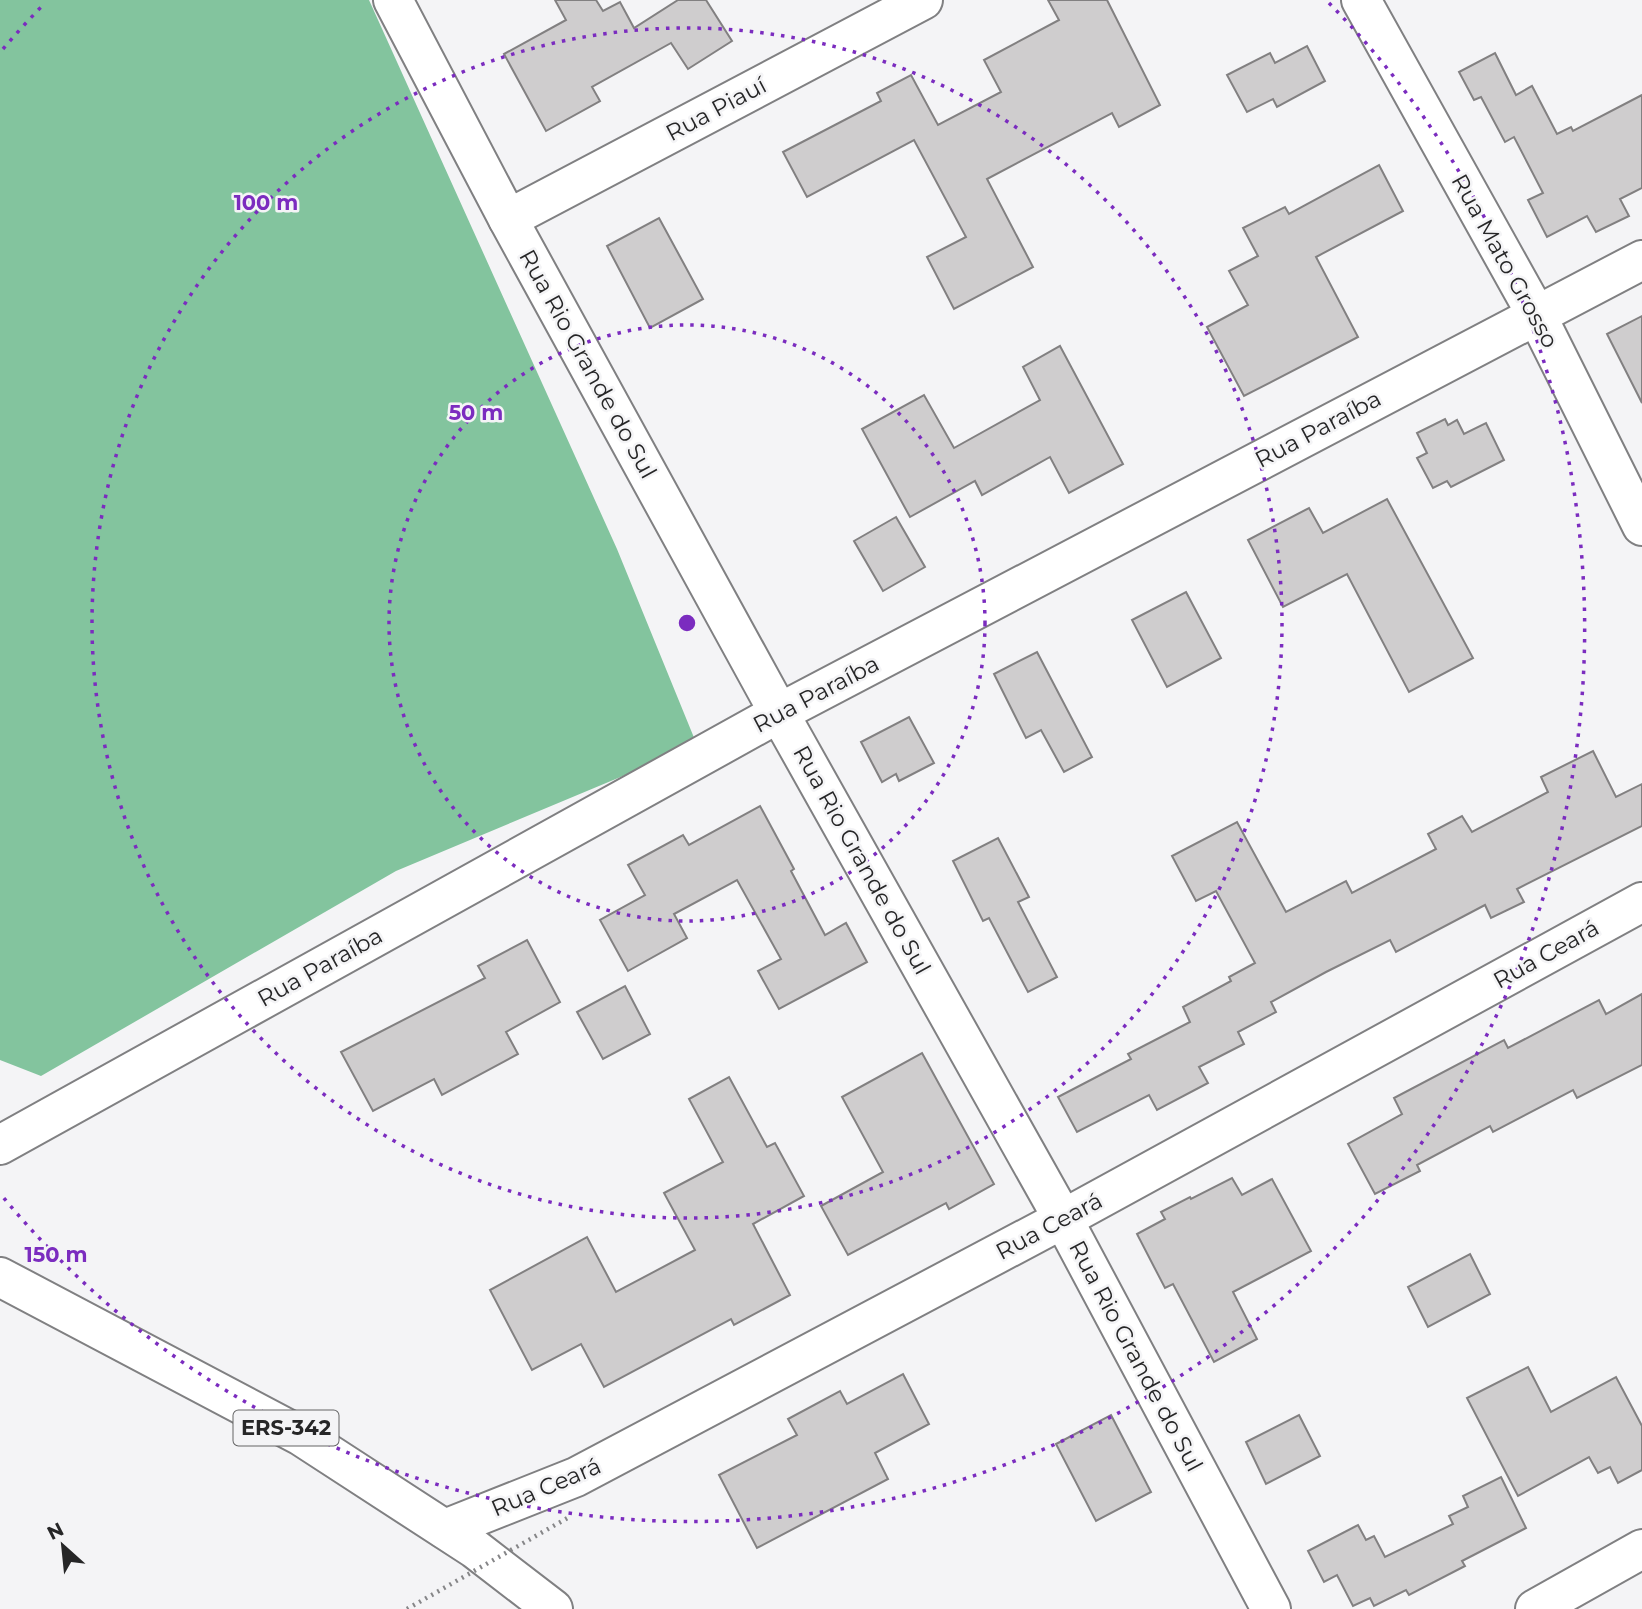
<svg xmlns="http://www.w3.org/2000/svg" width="1642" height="1609" font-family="Montserrat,sans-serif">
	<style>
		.forest { fill: #83c49e }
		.building { fill: #cfcdce; stroke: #828081; stroke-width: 2 }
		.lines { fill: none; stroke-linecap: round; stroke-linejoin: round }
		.street-casing { stroke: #808082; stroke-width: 42 }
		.primary-casing { stroke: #808082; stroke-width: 42 }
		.street { stroke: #fff; stroke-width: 38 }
		.primary { stroke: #fff; stroke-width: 38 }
		.path-bridge { stroke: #868688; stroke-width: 4.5; stroke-dasharray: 2 5; stroke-linecap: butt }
		.ring { fill: none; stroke: #7b2cbf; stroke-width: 3.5; stroke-dasharray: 3.5 7 }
		.labels { text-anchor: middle; stroke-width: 5; stroke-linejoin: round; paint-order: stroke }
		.shield { fill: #f4f4f6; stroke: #646465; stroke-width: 2 }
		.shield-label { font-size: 21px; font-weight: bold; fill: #262627 }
		.street-label { font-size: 23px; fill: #262627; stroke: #f4f4f6 }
		.centre { fill: #7b2cbf; stroke: #f4f4f6; stroke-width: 3.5 }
		.ring-label { font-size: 21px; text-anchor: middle; font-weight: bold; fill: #7b2cbf; stroke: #f4f4f6; stroke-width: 5; stroke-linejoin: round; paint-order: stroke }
	</style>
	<rect width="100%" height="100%" fill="#f4f4f6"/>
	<polygon class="forest" points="0,0 369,0 617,549 697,745 396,871 41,1076 0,1060"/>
	<g class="building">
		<polygon points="555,0 596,0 603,11 620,2 634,28 678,0 706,0 732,41 688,69 671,43 592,87 600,101 546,131 504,54 566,20"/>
		<polygon points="1048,0 1107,0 1160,105 1119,127 1112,113 987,179 1033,267 954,309 927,257 966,237 914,140 807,197 783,152 881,101 877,93 911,75 938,125 1001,92 984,60 1059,20"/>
		<polygon points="1307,46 1325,81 1277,107 1273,99 1247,112 1227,75 1270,53 1275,63"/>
		<polygon points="1495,53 1516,95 1532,86 1557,134 1571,127 1573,131 1642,95 1642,188 1620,199 1629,216 1596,232 1587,216 1547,237 1528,200 1543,193 1514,137 1505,142 1481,97 1474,100 1459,72"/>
		<polygon points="1379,165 1403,211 1316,257 1358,337 1244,396 1207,327 1248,305 1229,271 1258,256 1243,228 1285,207 1289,214"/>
		<polygon points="659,218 703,299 650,328 607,246"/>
		<polygon points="1642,316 1642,403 1607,334"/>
		<polygon points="1060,346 1123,464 1069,493 1050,457 982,495 975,481 910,517 862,429 924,395 954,448 1040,400 1023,367"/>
		<polygon points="1445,419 1448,425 1457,420 1464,434 1486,423 1504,460 1451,487 1447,481 1433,488 1417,458 1427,453 1417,433"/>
		<polygon points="1387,499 1473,658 1409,692 1347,574 1283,607 1248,540 1309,508 1323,533"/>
		<polygon points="896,517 925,567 883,591 854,541"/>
		<polygon points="1186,592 1221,658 1167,687 1132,620"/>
		<polygon points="1037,652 1092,757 1064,772 1041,730 1026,738 994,674"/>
		<polygon points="909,717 934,763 899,781 896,774 882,782 861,742"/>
		<polygon points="1593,751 1616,797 1642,784 1642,826 1517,889 1524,902 1491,918 1485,905 1396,952 1390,940 1326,972 1271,1002 1276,1012 1238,1032 1244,1044 1199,1067 1208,1083 1157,1110 1149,1095 1077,1132 1058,1097 1131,1059 1128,1054 1190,1022 1183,1007 1231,981 1229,977 1255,963 1216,891 1196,901 1172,856 1237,822 1286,912 1346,881 1352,893 1436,849 1428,834 1462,816 1472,832 1548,792 1541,777"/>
		<polygon points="760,806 794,869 791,871 825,935 846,923 867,962 779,1009 758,971 781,959 737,880 674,914 687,938 628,971 600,920 645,895 628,865 683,835 689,845"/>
		<polygon points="998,838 1029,897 1018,902 1057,977 1028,992 989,918 983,921 953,861"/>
		<polygon points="527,940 560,1002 506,1032 518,1054 442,1095 434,1079 373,1111 341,1052 485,978 478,966"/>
		<polygon points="625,986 650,1034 603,1059 577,1012"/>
		<polygon points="1642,994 1642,1065 1577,1098 1573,1090 1493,1132 1490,1126 1417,1165 1420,1171 1375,1194 1348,1144 1402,1114 1394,1098 1504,1040 1508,1048 1599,1000 1606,1014"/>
		<polygon points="922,1053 994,1184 949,1209 946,1203 848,1255 821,1206 883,1172 842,1097"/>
		<polygon points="729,1077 767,1147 775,1143 804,1196 753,1224 790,1295 734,1325 731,1319 604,1387 581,1344 532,1370 490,1290 587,1237 616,1292 695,1250 664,1193 723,1162 689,1099"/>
		<polygon points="1232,1178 1242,1195 1272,1179 1311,1251 1233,1292 1257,1339 1214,1362 1173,1284 1165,1288 1137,1234 1165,1219 1161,1212 1190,1197 1191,1199"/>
		<polygon points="1470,1254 1490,1294 1428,1327 1408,1287"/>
		<polygon points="1528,1367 1551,1412 1616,1377 1642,1426 1642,1470 1618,1483 1610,1467 1598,1473 1589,1457 1518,1496 1467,1398"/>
		<polygon points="903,1374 929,1424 875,1453 888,1479 757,1548 719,1475 797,1435 788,1419 840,1391 847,1404"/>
		<polygon points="1111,1415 1151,1492 1096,1521 1056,1444"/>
		<polygon points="1299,1415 1320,1456 1266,1484 1246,1442"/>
		<polygon points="1501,1477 1526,1528 1462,1561 1465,1566 1409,1595 1406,1590 1374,1606 1370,1598 1353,1606 1337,1575 1324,1582 1308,1551 1358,1525 1366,1540 1374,1536 1385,1557 1453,1524 1449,1516 1468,1507 1463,1496"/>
	</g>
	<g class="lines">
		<g class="street-casing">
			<g id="street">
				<polyline points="393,0 508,219 779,713 1063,1219 1271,1609"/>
				<polyline points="1361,0 1536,314 1642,526"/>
				<polyline points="508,219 923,0"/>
				<polyline points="0,1145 779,713 1642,260"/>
				<polyline points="445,1529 576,1477 1063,1219 1642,902"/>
				<polyline points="1535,1609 1642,1549"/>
			</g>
		</g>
		<g class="primary-casing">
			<polyline id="primary" points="0,1277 301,1436 475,1549 553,1609"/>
		</g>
		<use href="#street" class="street"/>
		<use href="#primary" class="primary"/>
		<polyline class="path-bridge" points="407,1609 571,1516"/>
	</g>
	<g class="ring">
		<circle cx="687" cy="623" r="298"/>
		<circle cx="687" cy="623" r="595"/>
		<path d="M3 49A893 893 0 0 1 45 3M1329 3A893 893 0 1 1 3 1197"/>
	</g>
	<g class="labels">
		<rect class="shield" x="233.5" y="1410.5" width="105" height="35" rx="5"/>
		<g class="shield-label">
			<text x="286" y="1435">ERS-342</text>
		</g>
		<g class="street-label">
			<text transform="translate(716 109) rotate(-28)" y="8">Rua Piauí</text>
			<text transform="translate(1505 261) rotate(61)" y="8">Rua Mato Grosso</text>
			<text transform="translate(588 364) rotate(61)" y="8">Rua Rio Grande do Sul</text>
			<text transform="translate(1318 429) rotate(-28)" y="8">Rua Paraíba</text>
			<text transform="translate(816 694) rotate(-28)" y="8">Rua Paraíba</text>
			<text transform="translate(862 860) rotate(61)" y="8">Rua Rio Grande do Sul</text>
			<text transform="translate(1546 954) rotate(-29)" y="8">Rua Ceará</text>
			<text transform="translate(320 967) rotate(-29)" y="8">Rua Paraíba</text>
			<text transform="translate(1049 1226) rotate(-28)" y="8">Rua Ceará</text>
			<text transform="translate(1136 1356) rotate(62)" y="8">Rua Rio Grande do Sul</text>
			<text transform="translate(546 1487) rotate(-23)" y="8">Rua Ceará</text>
		</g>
	</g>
	<circle cx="687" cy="623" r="10" class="centre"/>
	<g class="ring-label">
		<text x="266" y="210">100 m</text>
		<text x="476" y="420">50 m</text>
		<text x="56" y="1262">150 m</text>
	</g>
	<g transform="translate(63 1546) rotate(333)" stroke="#f4f4f6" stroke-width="5" paint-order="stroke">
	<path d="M0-5L12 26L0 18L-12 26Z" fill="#262627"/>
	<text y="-10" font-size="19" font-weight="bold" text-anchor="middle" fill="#262627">N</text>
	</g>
</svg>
